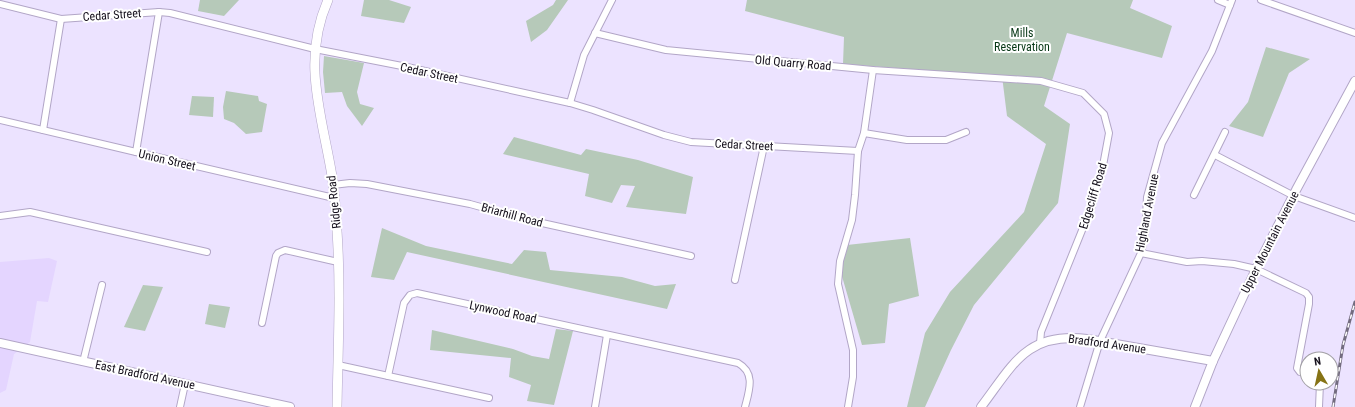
<svg xmlns="http://www.w3.org/2000/svg" width="1355" height="407" font-family="'Roboto Condensed',sans-serif">
	<style>
		.built { fill: #e4d5ff }
		.green { fill: #b6c9b9 }
		.lines { fill: none; stroke-linecap: round; stroke-linejoin: round }
		.minor-casing { stroke: #b2a6c7; stroke-width: 8 }
		.tertiary-casing { stroke: #b2a6c7; stroke-width: 10 }
		.secondary-casing { stroke: #b2a6c7; stroke-width: 10 }
		.minor { stroke: #fff; stroke-width: 6 }
		.tertiary { stroke: #fff; stroke-width: 8 }
		.secondary { stroke: #fff; stroke-width: 9 }
		.rail-casing { stroke: #736c7f; stroke-width: 3 }
		.rail { stroke: #fff; stroke-width: 1.5; stroke-dasharray: 4.5; stroke-linecap: butt }
		.labels { text-anchor: middle; stroke-width: 4; stroke-linejoin: round; paint-order: stroke }
		.street-label { font-size: 12px; fill: #15101c; stroke: #fff }
		.park-label { font-size: 12px; fill: #073716; stroke: #fff }
	</style>
	<rect width="100%" height="100%" fill="#ece3ff"/>
	<polygon class="built" points="49,258 57,261 48,302 37,301 30,342 14,354 6,390 0,393 0,262"/>
	<g class="green">
		<polygon points="200,0 239,0 224,16 198,11"/>
		<polygon points="364,0 389,0 411,7 404,23 361,16"/>
		<polygon points="556,0 568,0 547,30 531,42 526,21 553,5"/>
		<polygon points="747,0 1133,0 1130,8 1172,26 1162,58 1067,33 1044,106 1070,124 1058,203 974,305 951,350 925,407 907,407 925,333 950,292 1024,212 1046,144 1007,116 1002,76 843,64 844,37 745,11"/>
		<polygon points="1266,47 1310,59 1289,73 1263,137 1229,126 1248,102"/>
		<polygon points="324,56 364,63 357,92 360,104 374,108 362,126 347,106 342,92 325,93 323,72"/>
		<polygon points="226,91 258,96 259,101 267,104 262,132 246,134 234,123 224,119 223,107"/>
		<polygon points="192,96 214,97 213,117 189,115"/>
		<polygon points="514,137 581,155 586,149 638,160 693,177 686,214 626,207 635,186 621,185 612,203 585,196 589,174 503,154"/>
		<polygon points="382,228 426,246 512,264 524,250 546,252 550,270 622,277 655,286 676,284 667,309 407,252 394,280 371,277"/>
		<polygon points="910,238 919,296 889,304 885,343 862,345 841,273 847,245"/>
		<polygon points="143,285 163,287 145,331 124,327"/>
		<polygon points="209,304 230,307 225,328 205,324"/>
		<polygon points="556,329 573,331 554,405 527,401 531,385 509,377 511,358 430,350 432,330 513,349 532,356 549,359"/>
	</g>
	<g class="lines">
		<g class="minor-casing">
			<g id="minor">
				<polyline points="1218,0 1230,5"/>
				<polyline points="1261,0 1355,33"/>
				<polyline points="0,4 61,19 159,12 170,13 315,49 407,67 570,103 593,110 664,135 691,142 858,151"/>
				<polyline points="595,33 666,50 873,70 1041,81 1083,93 1104,114 1109,133 1102,171 1091,208 1041,332 1040,343"/>
				<polyline points="570,103 584,55 612,0"/>
				<polyline points="0,120 136,152 334,198"/>
				<polyline points="43,130 61,19"/>
				<polyline points="864,133 907,140 946,140 966,132"/>
				<polyline points="136,152 159,12"/>
				<polyline points="1215,155 1294,196 1355,218"/>
				<polyline points="333,185 350,183 367,184 470,204 524,219 691,256"/>
				<polyline points="1194,195 1225,132"/>
				<polyline points="0,216 30,212 207,252"/>
				<polyline points="1141,253 1187,262 1202,261 1234,264 1256,269 1306,293 1309,297 1309,304 1297,368 1300,372 1307,374"/>
				<polyline points="735,280 764,146"/>
				<polyline points="262,323 276,256 278,253 285,250 338,262"/>
				<polyline points="83,362 102,285"/>
				<polyline points="338,365 489,398"/>
				<path d="M 388,376 L 404,303 L 410,295 L 417,293 L 738,363 C 756,373 749,391 745,407"/>
				<polyline points="180,407 185,384"/>
				<polyline points="595,407 607,335"/>
				<polyline points="848,407 853,377 853,350 838,284 840,261 852,220 855,195 858,151 864,133 873,70"/>
				<polyline points="1080,407 1100,341 1141,253 1145,235 1147,197 1162,143 1212,51 1232,0"/>
				<polyline points="1319,407 1320,383"/>
			</g>
		</g>
		<g class="tertiary-casing">
			<g id="tertiary">
				<polyline points="0,343 290,407"/>
				<path d="M 981,407 C 1013,365 1026,332 1087,339 L 1213,361"/>
				<polyline points="1195,407 1213,361 1256,269 1296,190 1355,81"/>
			</g>
		</g>
		<g class="secondary-casing">
			<path id="secondary" d="M 328,0 C 301,61 322,115 332,176 C 335,194 336,212 337,231 C 341,289 338,348 337,407"/>
		</g>
		<use href="#minor" class="minor"/>
		<use href="#tertiary" class="tertiary"/>
		<use href="#secondary" class="secondary"/>
		<g class="rail-casing">
			<polyline id="rail" points="1333,407 1343,345 1355,302"/>
		</g>
		<use href="#rail" class="rail"/>
	</g>
	<g class="labels">
		<g class="street-label">
			<text transform="translate(112 15) rotate(-4)" y="4">Cedar Street</text>
			<text transform="translate(793 63) rotate(5)" y="4">Old Quarry Road</text>
			<text transform="translate(429 73) rotate(12)" y="4">Cedar Street</text>
			<text transform="translate(744 145) rotate(3)" y="4">Cedar Street</text>
			<text transform="translate(167 160) rotate(13)" y="4">Union Street</text>
			<text transform="translate(1093 196) rotate(-73)" y="4">Edgecliff Road</text>
			<text transform="translate(334 202) rotate(-96)" y="4">Ridge Road</text>
			<text transform="translate(1147 213) rotate(-79)" y="4">Highland Avenue</text>
			<text transform="translate(512 215) rotate(15)" y="4">Briarhill Road</text>
			<text transform="translate(1270 242) rotate(-63)" y="4">Upper Mountain Avenue</text>
			<text transform="translate(503 312) rotate(12)" y="4">Lynwood Road</text>
			<text transform="translate(1107 344) rotate(8)" y="4">Bradford Avenue</text>
			<text transform="translate(145 375) rotate(12)" y="4">East Bradford Avenue</text>
		</g>
		<g class="park-label">
			<text x="1022" y="37">Mills<tspan x="1022" dy="14">Reservation</tspan></text>
		</g>
	</g>
	<g transform="translate(1319 371) rotate(351)"><circle r="19" fill="#ffffff" stroke="#a19fa4"/>
	<path d="M0-3L7 15L0 10L-7 15Z" fill="#867315"/>
	<text y="-6" font-size="11" font-weight="bold" text-anchor="middle" fill="#15101c">N</text>
	</g>
</svg>
